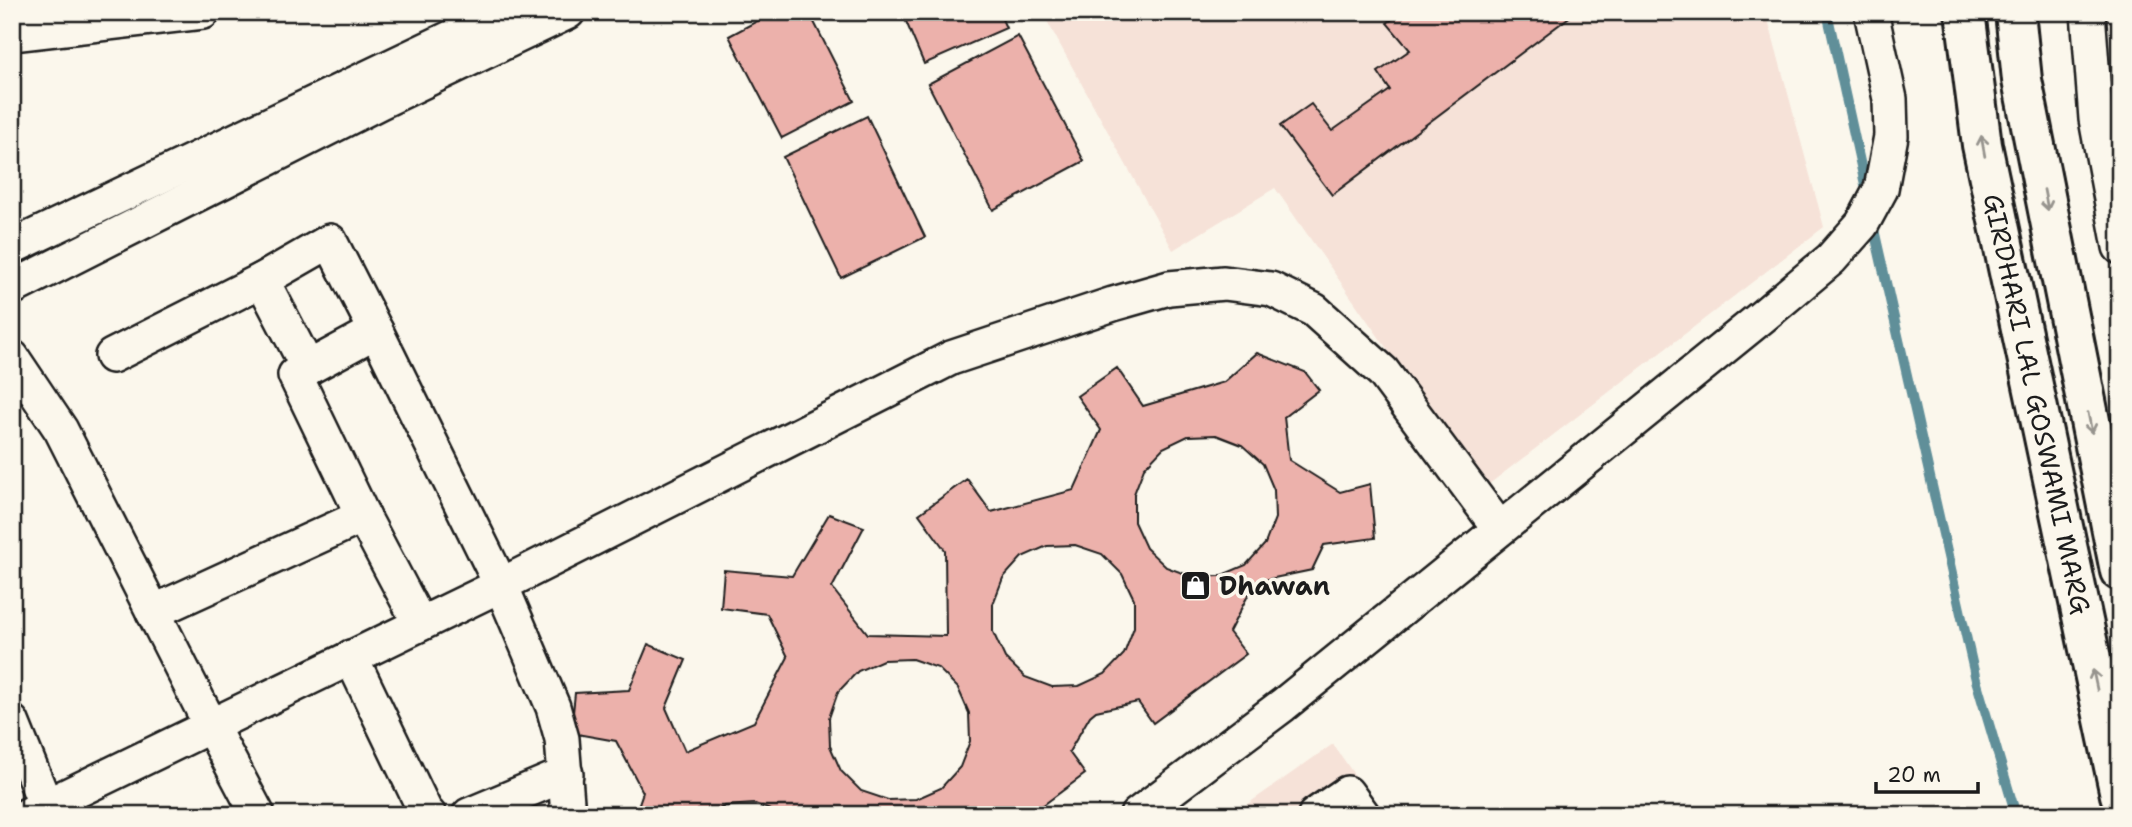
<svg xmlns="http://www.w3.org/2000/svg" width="2132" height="827" viewBox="0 0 2132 827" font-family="'Shantell Sans',sans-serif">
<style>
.built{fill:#f6e2d8}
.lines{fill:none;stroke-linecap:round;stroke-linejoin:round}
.stream{stroke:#608f99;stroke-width:10}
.building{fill:#ecb1ab;stroke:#1c1c1c;stroke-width:2;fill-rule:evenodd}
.minor-casing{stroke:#1c1c1c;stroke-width:38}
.major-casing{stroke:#1c1c1c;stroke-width:44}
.minor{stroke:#fbf7ec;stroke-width:33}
.major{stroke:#fbf7ec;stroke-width:38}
.oneway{stroke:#97948e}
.labels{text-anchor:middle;stroke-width:7;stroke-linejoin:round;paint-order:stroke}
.street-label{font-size:26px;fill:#1c1c1c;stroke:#fbf7ec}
.poi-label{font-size:26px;font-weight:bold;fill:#1c1c1c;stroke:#fbf7ec;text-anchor:start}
</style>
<rect width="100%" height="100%" fill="#fbf7ec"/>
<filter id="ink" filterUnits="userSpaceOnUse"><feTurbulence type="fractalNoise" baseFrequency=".0143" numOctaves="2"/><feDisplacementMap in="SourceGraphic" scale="14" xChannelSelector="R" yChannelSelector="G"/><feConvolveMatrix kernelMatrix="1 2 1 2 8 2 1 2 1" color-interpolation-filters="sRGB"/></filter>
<g filter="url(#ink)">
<g class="built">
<polygon points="1042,12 1766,12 1824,227 1484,488 1275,188 1173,250"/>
<polygon points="1333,744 1382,815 1232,815"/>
</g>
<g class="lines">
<g class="stream">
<polyline points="1827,12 1866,189"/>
<polyline points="1873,225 1976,680 2016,815"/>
</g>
</g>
<g class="building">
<polygon points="774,12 809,12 854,101 782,138 729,36"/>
<polygon points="902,12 999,12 1006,28 924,64"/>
<polygon points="1402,12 1576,12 1332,195 1280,126 1311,104 1332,131 1390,90 1378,72 1410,50 1387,23"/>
<polygon points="1018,36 1084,161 993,210 928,84"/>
<polygon points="867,116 925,237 841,278 783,157"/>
<path d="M1257 353 1305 372 1319 390 1284 417 1289 460 1340 492 1370 484 1375 538 1324 545 1312 570 1255 582 1229 632 1246 654 1153 723 1138 702 1096 711 1090 716 1069 752 1085 774 1030 815H991L983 805 947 813 945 815H783L755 804 725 806 707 815H635L643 792 616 741 571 733 575 693 629 690 648 644 686 660 666 708 685 751 754 722 788 657 767 614 721 608 724 570 792 576 829 514 864 527 832 588 868 634 946 636 945 550 919 514 967 479 991 512 1074 490 1101 430 1077 396 1117 368 1143 406 1224 382ZM1216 435 1242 445 1263 464 1274 490 1275 518 1265 544 1246 565 1220 576 1193 577 1166 567 1146 548 1134 522V494L1144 468 1163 448 1188 436ZM1075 545 1102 554 1122 574 1134 599V627L1124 654 1105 674 1079 686 1052 687 1025 677 1005 658 993 632V604L1003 578 1022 557 1047 546ZM912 659 938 668 958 688 969 713 970 741 960 767 941 788 916 799 888 800 861 791 841 771 830 746 829 718 838 692 858 671 883 660Z"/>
</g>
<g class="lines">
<defs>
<g id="minor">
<polyline points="2088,12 2096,119 2120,247"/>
<polyline points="12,34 203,12"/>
<polyline points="12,247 505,12"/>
<polyline points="262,280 308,368"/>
<polyline points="12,288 380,102 568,12"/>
<polyline points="112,356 262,280 330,241 376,331"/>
<polyline points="12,357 61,430 211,726 258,815"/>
<polyline points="153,612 363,516"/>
<polyline points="420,624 363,516 295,375 376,331 501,585 553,707 562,739 568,815"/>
<polyline points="351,657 425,811 429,815"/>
<polyline points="12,722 46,806"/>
<polyline points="27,815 501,585 951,358 1113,304 1169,288 1224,283 1271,289 1314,310 1383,372 1499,528"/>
<polyline points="469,815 566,774"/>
<polyline points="1137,815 1283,705 1763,316 1831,259 1862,224 1881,189 1891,136 1890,99 1871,12"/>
<polyline points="1315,815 1347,793 1363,815"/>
</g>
<g id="major">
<polyline points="1965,12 1982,145 2120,795"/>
<polyline points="2015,12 2022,80 2120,571"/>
</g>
</defs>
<use href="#minor" class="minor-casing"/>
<use href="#major" class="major-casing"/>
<use href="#minor" class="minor"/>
<use href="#major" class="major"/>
</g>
<defs><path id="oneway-shaft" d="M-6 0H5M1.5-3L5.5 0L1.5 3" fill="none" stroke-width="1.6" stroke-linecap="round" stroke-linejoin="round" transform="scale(1.75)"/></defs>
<g class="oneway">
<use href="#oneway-shaft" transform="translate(1983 146) rotate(-100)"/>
<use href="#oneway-shaft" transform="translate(2046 200) rotate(79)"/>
<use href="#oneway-shaft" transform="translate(2090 423) rotate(79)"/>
<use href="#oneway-shaft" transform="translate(2095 680) rotate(-102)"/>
</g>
</g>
<defs>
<symbol id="shop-square" viewBox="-11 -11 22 22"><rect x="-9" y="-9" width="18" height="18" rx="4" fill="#1c1c1c" stroke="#fbf7ec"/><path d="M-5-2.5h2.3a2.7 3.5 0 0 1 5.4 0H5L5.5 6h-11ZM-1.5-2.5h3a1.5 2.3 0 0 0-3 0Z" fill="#fff"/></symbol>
</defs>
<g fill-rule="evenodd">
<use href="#shop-square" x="1178" y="568" width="35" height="35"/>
</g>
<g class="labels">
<g class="street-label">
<text transform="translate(2037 404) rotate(78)" y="9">GIRDHARI LAL GOSWAMI MARG</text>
</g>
<g class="poi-label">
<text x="1219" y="595">Dhawan</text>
</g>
</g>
<rect width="2132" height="827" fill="none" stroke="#fbf7ec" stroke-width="42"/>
<rect x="21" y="21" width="2090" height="785" fill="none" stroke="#1c1c1c" stroke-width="2.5" filter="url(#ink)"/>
<path d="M1876 782v10h102v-10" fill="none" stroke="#1c1c1c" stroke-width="3.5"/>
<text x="1887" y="782" font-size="21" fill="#1c1c1c" stroke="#fbf7ec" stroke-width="5" paint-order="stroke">20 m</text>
</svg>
